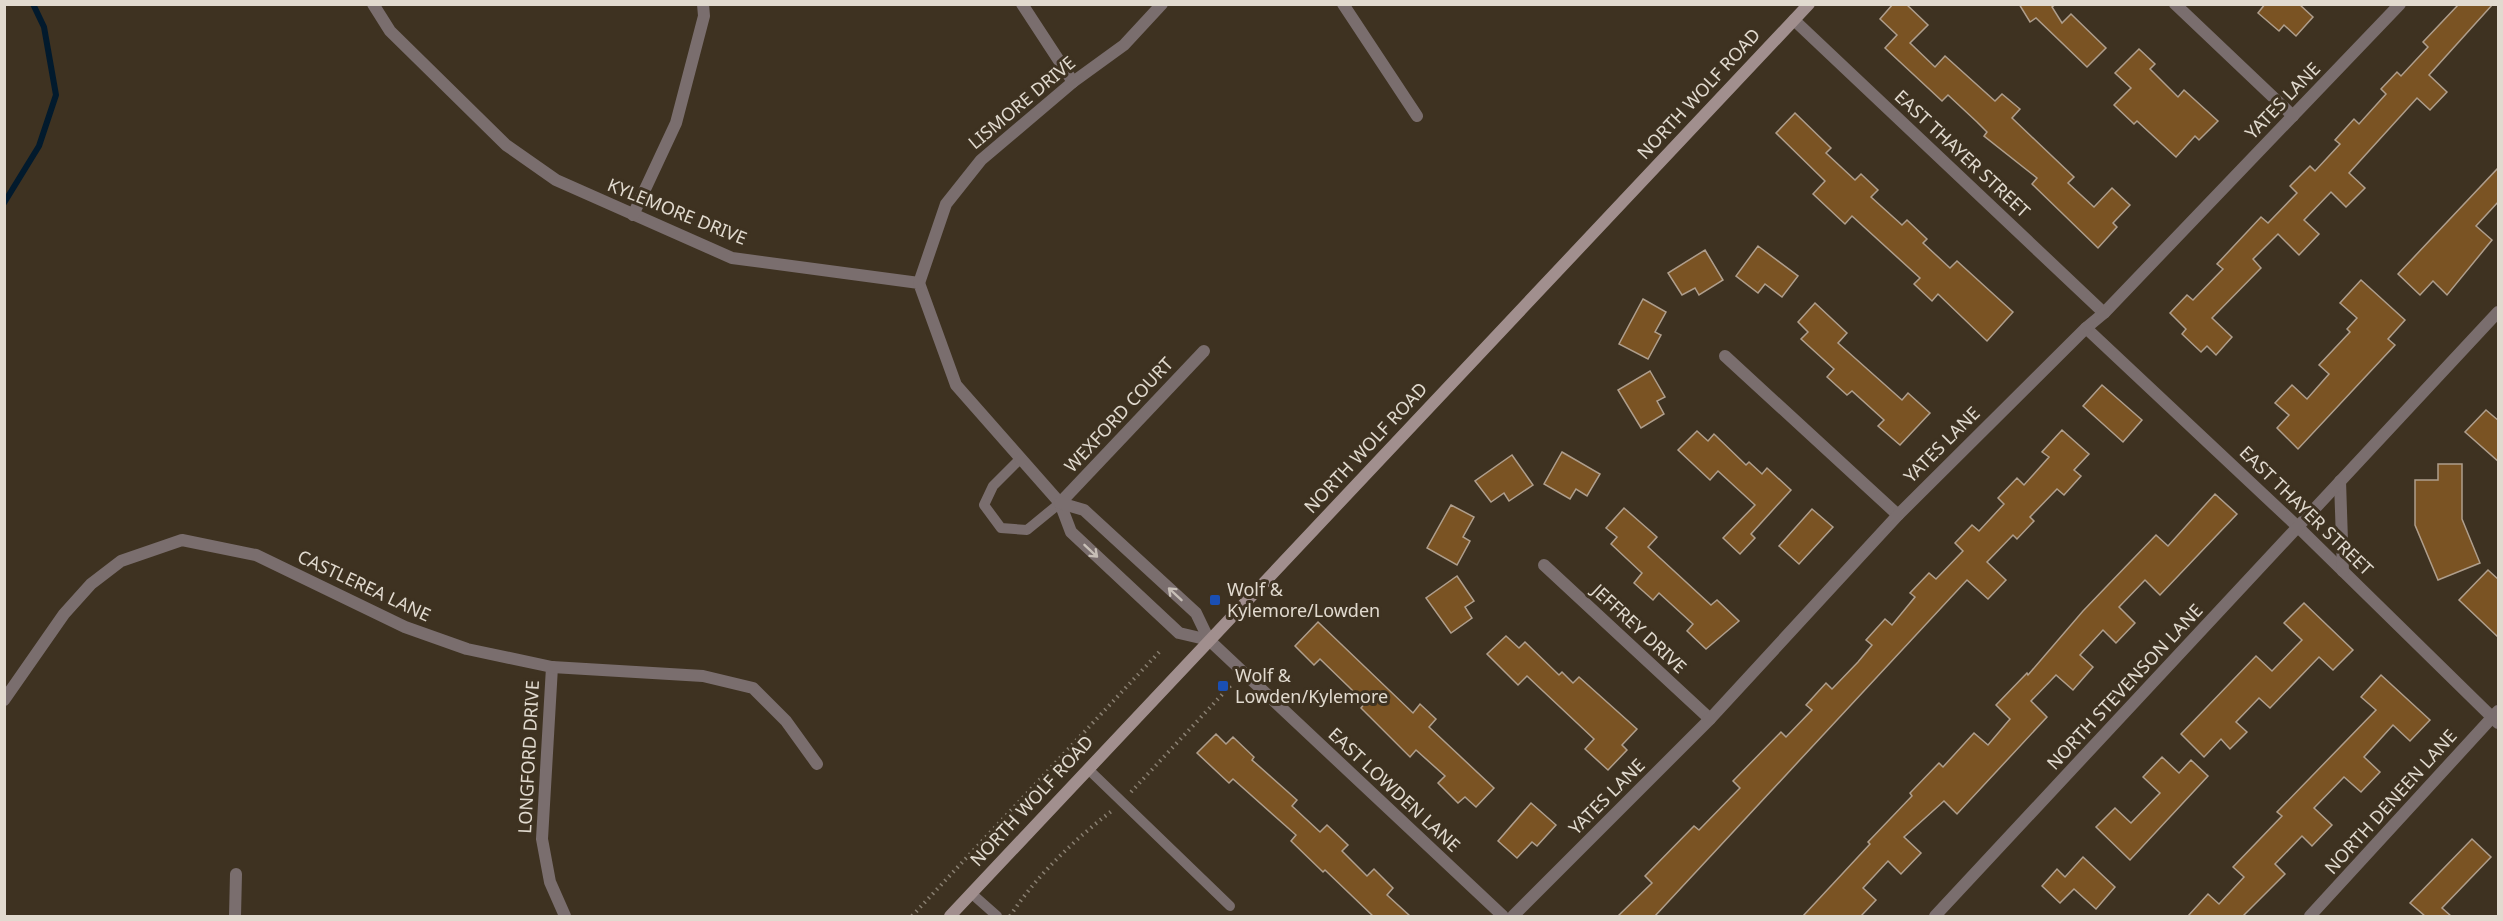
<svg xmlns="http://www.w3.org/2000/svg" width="2503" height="921" viewBox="0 0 2503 921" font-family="'Noto Sans',sans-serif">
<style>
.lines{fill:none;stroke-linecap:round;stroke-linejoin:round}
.stream{stroke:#021a2d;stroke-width:6}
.building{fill:#7a5323;stroke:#af9e8c;stroke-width:1.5}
.path{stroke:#8a8072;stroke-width:4;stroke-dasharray:1.5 4.5;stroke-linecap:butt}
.lane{stroke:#7a6e6e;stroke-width:10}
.street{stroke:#7a6e6e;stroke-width:12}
.secondary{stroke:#a18f8e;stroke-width:12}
.oneway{stroke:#c7bfb7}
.transit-dot{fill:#1a4fb4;stroke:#3e3221;stroke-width:2}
.labels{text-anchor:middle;stroke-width:6;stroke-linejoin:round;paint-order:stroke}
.street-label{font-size:18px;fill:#e1dacf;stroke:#3e3221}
.poi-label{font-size:18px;fill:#e1dacf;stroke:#3e3221;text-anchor:start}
</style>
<rect width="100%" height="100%" fill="#3e3221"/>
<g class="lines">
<polyline class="stream" points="4,203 39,146 56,95 44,27 33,4"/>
</g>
<g class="building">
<polygon points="1893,4 1906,4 1928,25 1910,43 1935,67 1945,56 1995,101 2002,94 2020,109 2012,118 2074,177 2068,183 2094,207 2112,188 2130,205 2113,223 2117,227 2098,248 2032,184 2037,178 1984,136 1987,132 1977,122 1948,95 1942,101 1885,48 1897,35 1880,19"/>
<polygon points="2019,4 2056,4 2052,7 2062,23 2071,14 2106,48 2087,67 2036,18 2030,22"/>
<polygon points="2265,4 2299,4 2313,17 2296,36 2284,25 2279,31 2258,13"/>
<polygon points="2459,4 2493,4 2429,75 2447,92 2430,110 2417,98 2349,173 2365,188 2346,207 2331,192 2304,220 2319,234 2299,255 2278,234 2253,259 2261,268 2212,318 2232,337 2216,355 2207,346 2201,352 2182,334 2186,329 2170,313 2187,295 2193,300 2223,269 2217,264 2261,217 2268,223 2297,193 2290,186 2310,166 2315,171 2340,144 2335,140 2354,119 2359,124 2386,94 2381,89 2397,72 2401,76 2428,47 2423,42"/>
<polygon points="2139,49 2155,64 2150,69 2178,97 2184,90 2218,121 2199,140 2195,136 2176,157 2137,121 2134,124 2114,105 2131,88 2115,73"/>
<polygon points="1795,113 1831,148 1826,153 1855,180 1861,174 1878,190 1871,197 1902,225 1907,220 1927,239 1923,243 1950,268 1957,261 2013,312 1987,341 1938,294 1932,301 1914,284 1920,278 1852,216 1845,224 1813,194 1825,181 1776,133"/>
<polygon points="2499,167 2499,201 2476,226 2492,240 2447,295 2433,281 2420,295 2398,274"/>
<polygon points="1758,246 1798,276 1782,297 1765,284 1758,293 1736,276"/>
<polygon points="1705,250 1723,280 1699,295 1695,288 1682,295 1668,273"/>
<polygon points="2361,280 2405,320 2388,339 2395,345 2298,449 2277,428 2289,415 2275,403 2292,385 2307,399 2329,374 2319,365 2350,332 2347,329 2357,318 2340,303"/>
<polygon points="1643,299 1666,312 1655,332 1661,335 1648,359 1619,344"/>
<polygon points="1815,303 1847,333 1838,343 1902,400 1908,393 1930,413 1900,445 1878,426 1884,420 1852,391 1847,395 1827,377 1834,369 1801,339 1808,332 1798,322"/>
<polygon points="1650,371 1665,397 1657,401 1664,414 1641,428 1618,390"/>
<polygon points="2102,385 2142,420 2123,442 2083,406"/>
<polygon points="2486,410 2499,421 2499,462 2465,432"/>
<polygon points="2062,430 2089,454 2074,470 2081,476 2064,495 2057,489 2030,517 2034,521 2017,539 2013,535 1987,562 2006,580 1988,599 1967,580 1655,916 1618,916 1652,883 1645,876 1694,826 1699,830 1740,788 1733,781 1781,732 1786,737 1812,710 1806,705 1826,683 1832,689 1858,662 1872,645 1866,640 1885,619 1892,625 1915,597 1910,593 1929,573 1936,579 1963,551 1955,543 1972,525 1979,531 2004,504 1998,498 2017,478 2024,485 2049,457 2042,452"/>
<polygon points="1697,431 1708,441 1714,434 1746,465 1749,462 1762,474 1767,468 1791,490 1751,534 1755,538 1740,554 1723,538 1755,505 1718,471 1710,480 1678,450"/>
<polygon points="1562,452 1600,474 1587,496 1576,489 1570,499 1544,484"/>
<polygon points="1512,455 1533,485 1509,501 1504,493 1491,502 1475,481"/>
<polygon points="2438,464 2462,464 2462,519 2480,563 2438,580 2415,525 2415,480 2438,480"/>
<polygon points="2215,494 2237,514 2160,595 2145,580 2119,607 2135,623 2116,643 2103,630 2080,655 2093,667 2073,690 2056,675 2031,701 2047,717 1957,814 1944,801 1904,837 1921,853 1901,874 1888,861 1863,888 1876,900 1861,916 1803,916 1870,844 1868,842 1912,796 1910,793 1939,763 1943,767 1974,733 1988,745 2010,719 1996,705 2027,673 2028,675 2083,611 2156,535 2168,546"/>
<polygon points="1451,505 1474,517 1463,537 1470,541 1457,565 1427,548"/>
<polygon points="1624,508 1657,537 1648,547 1711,605 1717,600 1739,621 1706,649 1687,631 1693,624 1659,593 1653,600 1634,583 1642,573 1611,544 1617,537 1606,528"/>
<polygon points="1812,509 1833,527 1799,564 1779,546"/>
<polygon points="2488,570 2499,580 2499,638 2459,600"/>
<polygon points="1457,576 1474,601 1465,607 1472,618 1451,633 1426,598"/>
<polygon points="2304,603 2353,650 2333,670 2319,657 2270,708 2259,698 2236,722 2247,732 2230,749 2221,739 2204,757 2181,734 2256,656 2272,671 2302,640 2284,623"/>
<polygon points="1318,622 1413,713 1420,704 1436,719 1429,727 1494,788 1476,807 1465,797 1458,803 1438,783 1445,776 1416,750 1410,757 1361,708 1365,703 1349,687 1320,659 1314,665 1295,646"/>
<polygon points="1506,636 1519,648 1525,642 1559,675 1562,672 1573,683 1579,677 1637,729 1622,745 1627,750 1608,770 1585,749 1594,739 1527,676 1518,685 1487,654"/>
<polygon points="2381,675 2430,720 2410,741 2393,725 2364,757 2380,772 2361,792 2344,777 2314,808 2332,825 2312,846 2302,836 2275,864 2285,874 2243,916 2188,916 2208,894 2219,904 2244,877 2233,867 2282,816 2277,812 2376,710 2361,697"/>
<polygon points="1216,734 1226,744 1233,737 1254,757 1252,760 1297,800 1292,806 1320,832 1327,825 1348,845 1342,851 1367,876 1374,869 1393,888 1387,895 1410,916 1373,916 1325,870 1323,872 1291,841 1296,835 1233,779 1229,783 1197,753"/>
<polygon points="2162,757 2179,773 2191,760 2208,776 2130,860 2096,827 2115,808 2131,823 2160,793 2143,777"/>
<polygon points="1531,803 1556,825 1537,846 1532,842 1517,858 1498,841"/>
<polygon points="2472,839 2491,857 2442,908 2451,916 2425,916 2410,903"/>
<polygon points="2083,857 2115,887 2096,909 2074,889 2060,903 2042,886 2057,869 2065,877"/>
</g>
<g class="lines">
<g class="path">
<polyline points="1131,792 1232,684"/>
<polyline points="912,916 1162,649"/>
<path d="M1010 916C1037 875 1075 839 1113 810"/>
</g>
<g class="lane">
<polyline points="1021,458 993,486 984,505 1001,528 1027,530 1060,503"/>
<polyline points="1088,769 1230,906"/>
<polyline points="971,893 997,916"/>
</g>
<g class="street">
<polyline points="373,4 390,31 506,145 556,180 732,258 919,283 956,385 1060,503 1071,532 1179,633 1209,640"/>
<polyline points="1022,4 1073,82"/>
<polyline points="1343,4 1417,116"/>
<polyline points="2175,4 2293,116"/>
<polyline points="1794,20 2104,313"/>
<polyline points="633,215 676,123 704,16 703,4"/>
<polyline points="919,283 946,204 981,160 1073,82 1124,45 1162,4"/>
<polyline points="2086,328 2298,527 2498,723"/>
<polyline points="1725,356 1898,515"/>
<polyline points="2340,481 2343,571"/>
<polyline points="1060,503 1084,510 1196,613 1209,640 1503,916"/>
<polyline points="1060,503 1204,351"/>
<polyline points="1544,565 1710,719"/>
<polyline points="552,667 542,839 550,882 565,916"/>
<polyline points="4,700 64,614 91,584 121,561 182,540 256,555 405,627 467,649 552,667 703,676 753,688 786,721 817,764"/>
<polyline points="235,916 236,874"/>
<polyline points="1513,916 1710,719 1898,515 2086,328 2104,313 2400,4"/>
<polyline points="1935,916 2498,312"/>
<polyline points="2310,916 2498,711"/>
</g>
<polyline class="secondary" points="950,916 1809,4"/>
</g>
<defs><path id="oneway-shaft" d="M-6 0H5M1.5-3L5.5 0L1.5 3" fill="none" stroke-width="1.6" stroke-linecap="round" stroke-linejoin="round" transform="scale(1.5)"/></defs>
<g class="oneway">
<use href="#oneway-shaft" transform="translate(1091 551) rotate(43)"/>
<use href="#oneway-shaft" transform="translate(1175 594) rotate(-137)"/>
</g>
<g class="transit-dot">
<rect x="1209" y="594" width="12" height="12" rx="3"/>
<rect x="1217" y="680" width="12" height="12" rx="3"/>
</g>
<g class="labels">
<g class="street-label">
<text transform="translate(1699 94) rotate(-47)" y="6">NORTH WOLF ROAD</text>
<text transform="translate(2283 101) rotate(-46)" y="6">YATES LANE</text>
<text transform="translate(1022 103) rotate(-40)" y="6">LISMORE DRIVE</text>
<text transform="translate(1962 154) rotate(43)" y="6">EAST THAYER STREET</text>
<text transform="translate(677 212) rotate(22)" y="6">KYLEMORE DRIVE</text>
<text transform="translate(1119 415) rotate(-47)" y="6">WEXFORD COURT</text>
<text transform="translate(1942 445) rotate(-45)" y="6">YATES LANE</text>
<text transform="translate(1366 448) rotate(-47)" y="6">NORTH WOLF ROAD</text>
<text transform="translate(2306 511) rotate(44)" y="6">EAST THAYER STREET</text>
<text transform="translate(364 586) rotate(25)" y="6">CASTLEREA LANE</text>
<text transform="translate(1639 629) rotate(43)" y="6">JEFFREY DRIVE</text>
<text transform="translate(2125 687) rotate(-47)" y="6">NORTH STEVENSON LANE</text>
<text transform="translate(529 757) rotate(-87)" y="6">LONGFORD DRIVE</text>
<text transform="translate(1394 790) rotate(43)" y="6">EAST LOWDEN LANE</text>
<text transform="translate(1607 797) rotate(-45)" y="6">YATES LANE</text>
<text transform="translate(1032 801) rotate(-47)" y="6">NORTH WOLF ROAD</text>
<text transform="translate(2391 802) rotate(-48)" y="6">NORTH DENEEN LANE</text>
</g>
<g class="poi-label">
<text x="1227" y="596">Wolf &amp;<tspan x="1227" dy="21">Kylemore/Lowden</tspan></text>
<text x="1235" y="682">Wolf &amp;<tspan x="1235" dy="21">Lowden/Kylemore</tspan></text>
</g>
</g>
<rect width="2503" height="921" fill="none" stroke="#e1dacf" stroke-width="12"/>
</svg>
